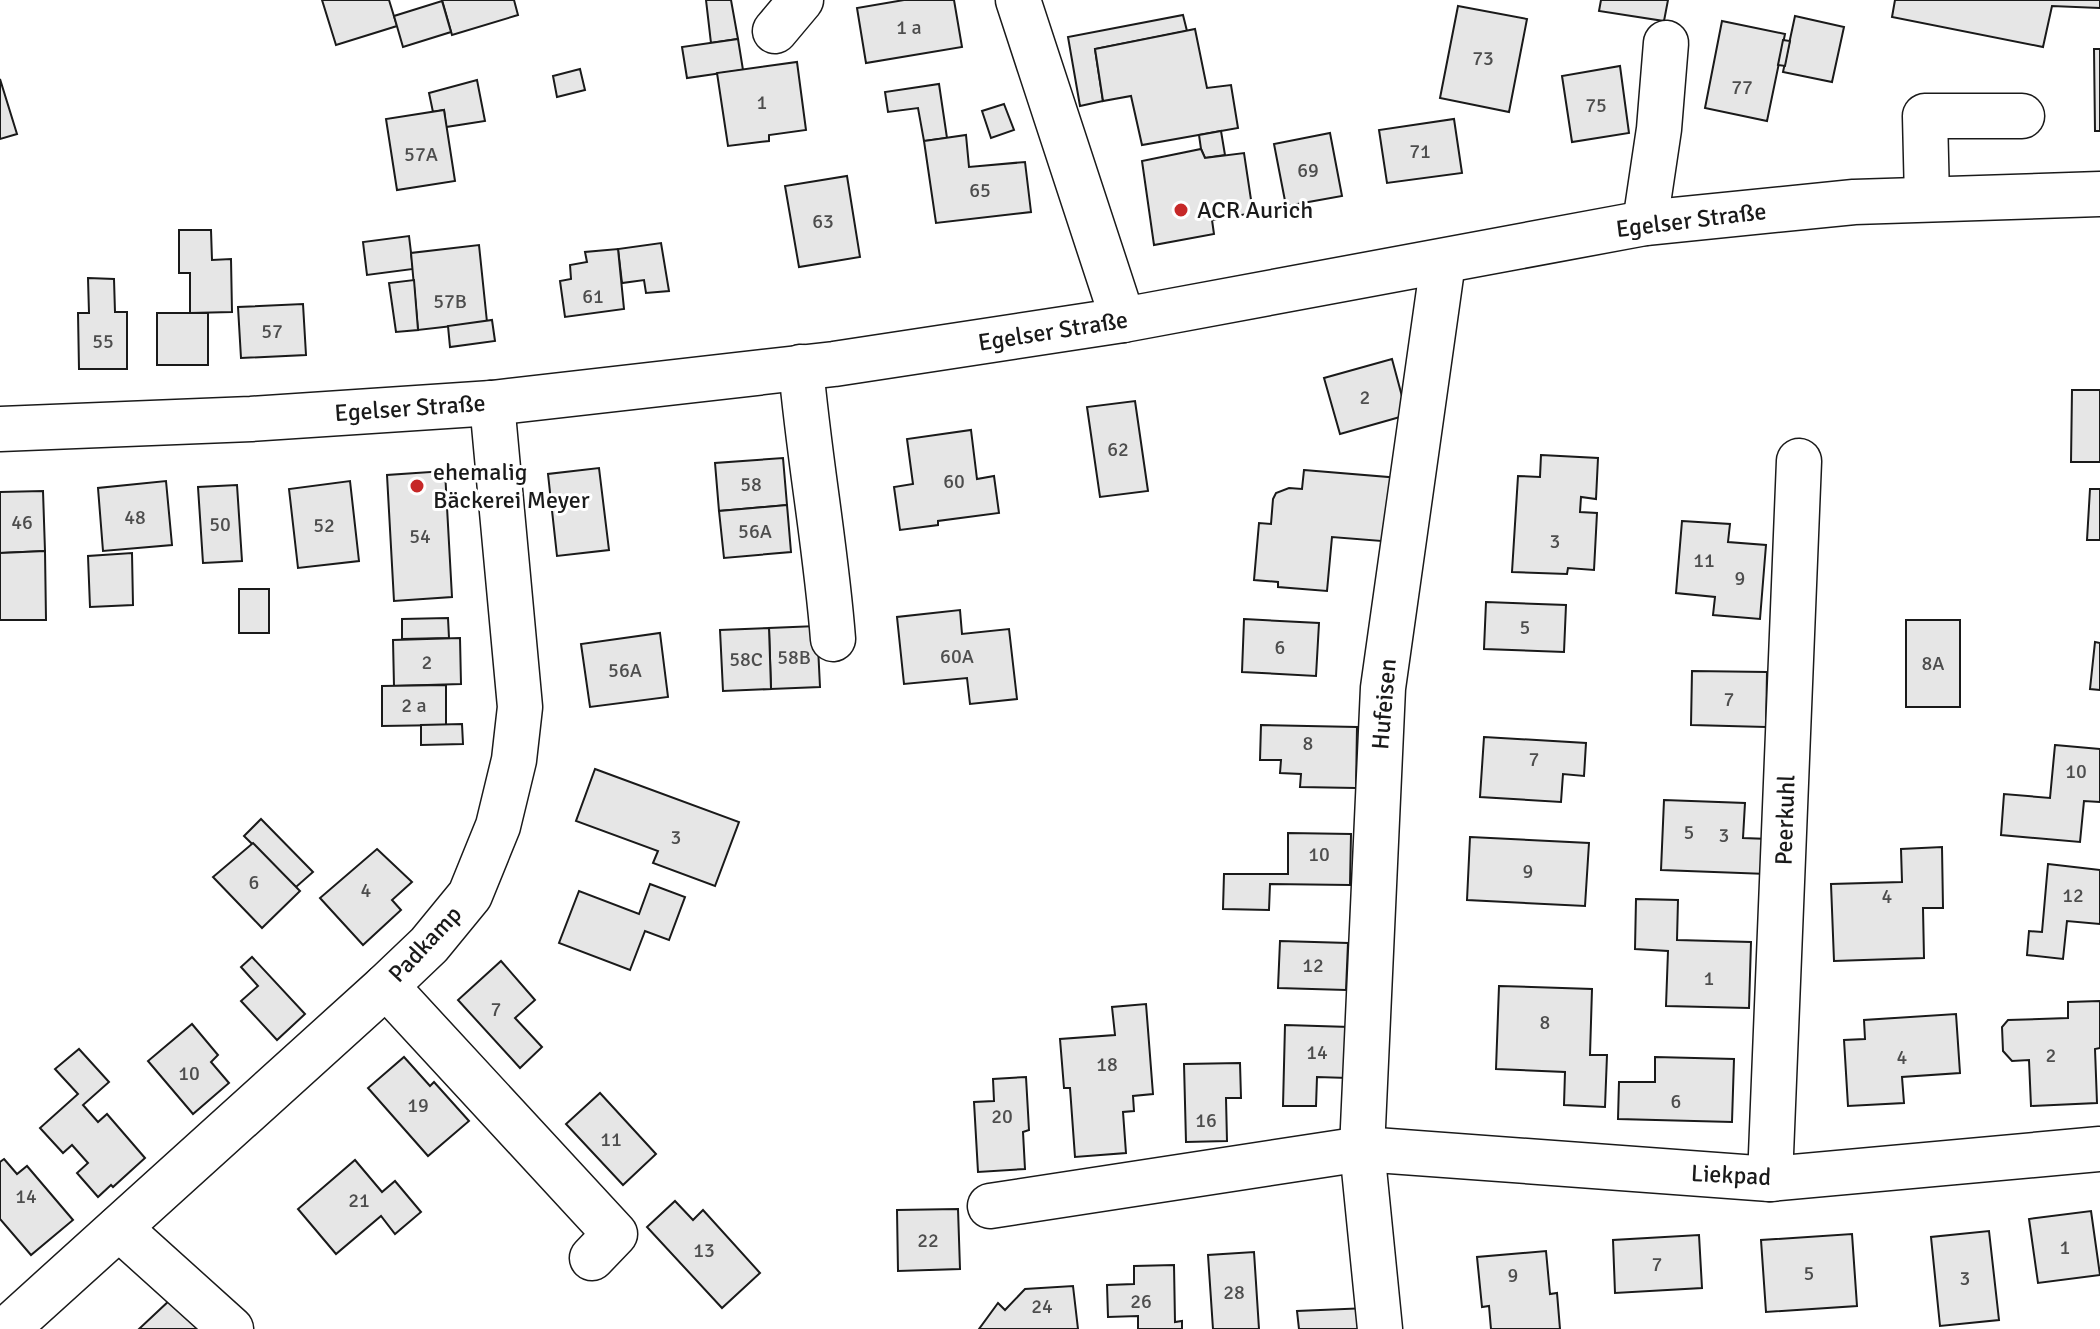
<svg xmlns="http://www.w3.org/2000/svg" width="2100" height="1329" viewBox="0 0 2100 1329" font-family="Signika,sans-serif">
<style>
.building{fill:#e6e6e6;stroke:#1a1a1a;stroke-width:2}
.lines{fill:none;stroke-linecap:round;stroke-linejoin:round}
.minor-casing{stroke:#1a1a1a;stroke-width:47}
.major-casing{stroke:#1a1a1a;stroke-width:47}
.minor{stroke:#fff;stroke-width:44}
.major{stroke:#fff;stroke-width:44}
.poi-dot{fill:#c62828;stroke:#fff;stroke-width:3}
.labels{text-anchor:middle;stroke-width:6;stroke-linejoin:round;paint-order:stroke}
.number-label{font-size:20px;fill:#4d4d4d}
.poi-label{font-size:24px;fill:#1a1a1a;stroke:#fff;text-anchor:start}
.street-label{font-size:24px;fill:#1a1a1a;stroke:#fff}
</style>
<rect width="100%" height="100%" fill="#fff"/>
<g class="building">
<polygon points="322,0 389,0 397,26 336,45"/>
<polygon points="442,0 514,0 518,15 452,35"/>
<polygon points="706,0 731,0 738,39 711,43"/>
<polygon points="904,0 954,0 962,47 866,63 857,8"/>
<polygon points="1601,0 1668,0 1664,21 1599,11"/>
<polygon points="1895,0 2100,0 2100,8 2052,6 2043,47 1892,17"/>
<polygon points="442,1 451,32 403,47 394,16"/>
<polygon points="1458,6 1527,19 1509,112 1440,98"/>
<polygon points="1183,15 1187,31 1095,49 1103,101 1080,106 1068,37"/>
<polygon points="1795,16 1844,27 1832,82 1783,72"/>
<polygon points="1722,21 1785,34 1767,121 1705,108"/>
<polygon points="1195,29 1207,88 1231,85 1238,128 1142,145 1131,96 1103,101 1095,49"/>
<polygon points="738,39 743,70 687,78 682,47"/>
<polygon points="1783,40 1790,41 1785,66 1778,65"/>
<polygon points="2094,49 2100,49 2100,131 2095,131"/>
<polygon points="797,62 806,130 769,135 769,141 728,146 717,73"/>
<polygon points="1620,66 1629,133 1572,142 1562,76"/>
<polygon points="580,69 585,90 557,97 553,76"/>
<polygon points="0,79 17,134 0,139"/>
<polygon points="477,80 485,121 446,127 444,110 433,112 429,93"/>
<polygon points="939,84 947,138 924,141 918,108 888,112 885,92"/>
<polygon points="1004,104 1014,130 991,138 982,111"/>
<polygon points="444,110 455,181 397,190 386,119"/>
<polygon points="1454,119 1462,173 1387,183 1379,130"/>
<polygon points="1221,131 1225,155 1205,158 1201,149 1199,135"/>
<polygon points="1330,133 1342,196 1286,206 1274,144"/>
<polygon points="966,135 969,167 1025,162 1031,212 936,223 924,141"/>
<polygon points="1201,149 1205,158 1244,153 1253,213 1212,220 1214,234 1154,245 1142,161"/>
<polygon points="847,176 860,257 799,267 785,186"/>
<polygon points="179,230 211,230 212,260 231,259 232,312 190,313 190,273 179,273"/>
<polygon points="409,236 413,269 367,275 363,242"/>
<polygon points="661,243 669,291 646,293 644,280 622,283 618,249"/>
<polygon points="479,245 487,322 418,330 411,253"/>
<polygon points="618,249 624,309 565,317 560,281 571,279 570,265 587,262 585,252"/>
<polygon points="88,278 114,279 115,312 127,312 127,369 79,369 78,313 89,313"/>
<polygon points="414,280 418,330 396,332 389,283"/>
<polygon points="303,304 306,355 241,358 238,307"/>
<rect x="157" y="313" width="51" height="52"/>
<polygon points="492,320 495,341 450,347 448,326"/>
<polygon points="1392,359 1407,415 1340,434 1324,378"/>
<polygon points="2072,390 2100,390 2100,462 2071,462"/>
<polygon points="1135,401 1148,491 1100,497 1087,407"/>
<polygon points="971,430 977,479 994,476 999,513 938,521 938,525 900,530 894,487 913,484 907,439"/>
<polygon points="1541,455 1598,458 1596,499 1581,497 1580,512 1597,513 1594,570 1568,568 1567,574 1512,572 1518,476 1540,477"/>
<polygon points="783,458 787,505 719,511 715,463"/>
<polygon points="599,468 609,550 557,556 548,474"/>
<polygon points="1304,470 1400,478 1394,542 1332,537 1327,591 1278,587 1278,582 1254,580 1259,523 1271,524 1273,499 1276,493 1289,488 1302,489"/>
<polygon points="445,471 452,597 394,601 387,475"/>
<polygon points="166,481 172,545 103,551 98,488"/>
<polygon points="350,481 359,561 298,568 289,489"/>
<polygon points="237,485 242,561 203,563 198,487"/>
<polygon points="2090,489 2100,489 2100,540 2087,540"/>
<polygon points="43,491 45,551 0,553 0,492"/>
<polygon points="787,505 791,552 724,558 719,511"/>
<polygon points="1682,521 1730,524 1728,542 1766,545 1760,619 1713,615 1715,597 1676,593"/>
<polygon points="45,551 46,620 0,620 0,553"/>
<polygon points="132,553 133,605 90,607 88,556"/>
<rect x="239" y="589" width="30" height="44"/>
<polygon points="1486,602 1566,605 1564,652 1484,649"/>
<polygon points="960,610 962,634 1009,629 1017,699 970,704 967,678 904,684 897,617"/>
<polygon points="448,618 449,638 402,639 402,619"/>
<polygon points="1244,619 1319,623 1316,676 1242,672"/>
<rect x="1906" y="620" width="54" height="87"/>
<polygon points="817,626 820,687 771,689 769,628"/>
<polygon points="769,628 771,689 723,691 720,630"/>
<polygon points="660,633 668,697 590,707 581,644"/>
<polygon points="460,638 461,684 394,686 393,640"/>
<polygon points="2095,642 2100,643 2100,690 2090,689"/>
<polygon points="1692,671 1767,672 1766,727 1691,725"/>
<polygon points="446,685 446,725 382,726 382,686"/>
<polygon points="462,724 463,744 421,745 421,725"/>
<polygon points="1261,725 1357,727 1356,788 1300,787 1301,774 1280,773 1281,760 1260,760"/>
<polygon points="1484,737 1586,743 1584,776 1563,774 1561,802 1480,797"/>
<polygon points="2055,745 2100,749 2100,802 2084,801 2080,842 2001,835 2004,794 2050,798"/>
<polygon points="595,769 739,822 715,886 653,863 658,851 576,821"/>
<polygon points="1664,800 1745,803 1743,838 1769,839 1767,874 1661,870"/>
<polygon points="261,819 313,872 296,887 244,836"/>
<polygon points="1288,833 1351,834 1350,885 1270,884 1269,910 1223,909 1224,874 1288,874"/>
<polygon points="1470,837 1589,843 1585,906 1467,900"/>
<polygon points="253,843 300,891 262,928 213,877"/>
<polygon points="1942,847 1943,908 1923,908 1924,958 1834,961 1831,884 1902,882 1901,849"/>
<polygon points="377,849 412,882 392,900 401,910 363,945 320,898"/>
<polygon points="2048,864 2100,870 2100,924 2067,921 2063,959 2027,955 2029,931 2042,932"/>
<polygon points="650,884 685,897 669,940 645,931 630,970 559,943 579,891 639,914"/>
<polygon points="1636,899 1678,900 1677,940 1751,942 1749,1008 1666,1006 1668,951 1635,949"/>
<polygon points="1280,941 1348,943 1346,990 1278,988"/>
<polygon points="252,957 305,1014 277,1040 241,1001 258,986 241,967"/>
<polygon points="501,961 535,1000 515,1018 542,1047 520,1068 458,1000"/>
<polygon points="1499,986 1592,989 1590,1055 1607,1055 1605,1107 1564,1105 1565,1072 1496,1069"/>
<polygon points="2100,1001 2100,1048 2095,1049 2097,1103 2031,1106 2029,1060 2012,1061 2003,1051 2002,1027 2008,1020 2068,1018 2068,1002"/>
<polygon points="1146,1004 1153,1094 1133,1096 1134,1111 1123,1112 1126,1153 1075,1157 1070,1088 1064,1088 1060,1039 1115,1035 1112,1007"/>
<polygon points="1956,1014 1960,1073 1902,1077 1904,1103 1848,1106 1844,1040 1865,1039 1864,1020"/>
<polygon points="192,1024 218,1055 211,1062 229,1083 193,1114 148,1061"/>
<polygon points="1285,1025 1350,1027 1348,1078 1317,1077 1316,1106 1283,1106"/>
<polygon points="79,1049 109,1082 83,1105 98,1122 107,1114 145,1158 113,1187 111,1185 98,1197 77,1173 88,1163 72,1145 63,1153 40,1128 78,1094 55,1069"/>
<polygon points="404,1057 430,1086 434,1082 469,1121 428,1156 368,1088"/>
<polygon points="1655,1057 1734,1059 1732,1122 1618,1119 1619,1082 1655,1082"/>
<polygon points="1240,1063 1241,1098 1226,1098 1227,1141 1186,1142 1184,1064"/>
<polygon points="1026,1077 1029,1130 1023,1132 1025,1169 978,1172 974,1102 994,1101 993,1079"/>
<polygon points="600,1093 656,1154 623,1185 566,1124"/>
<polygon points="4,1159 17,1174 27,1166 73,1220 31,1255 0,1219 0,1162"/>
<polygon points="355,1160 382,1192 395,1181 421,1212 395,1234 381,1216 336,1254 298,1209"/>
<polygon points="675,1201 693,1220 703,1210 760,1273 722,1308 647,1227"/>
<polygon points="958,1209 960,1269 898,1271 897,1210"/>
<polygon points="2091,1211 2100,1275 2038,1283 2029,1219"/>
<polygon points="1989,1231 1999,1320 1940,1326 1931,1237"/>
<polygon points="1852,1234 1857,1306 1766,1312 1761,1240"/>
<polygon points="1699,1235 1702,1288 1615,1293 1613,1240"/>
<polygon points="1546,1251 1550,1294 1557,1293 1560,1329 1491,1329 1489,1306 1482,1307 1477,1257"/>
<polygon points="1254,1252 1259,1329 1213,1329 1208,1255"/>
<polygon points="1174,1265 1175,1322 1182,1321 1182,1329 1138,1329 1138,1316 1108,1317 1107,1285 1134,1284 1134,1266"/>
<polygon points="1073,1286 1078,1329 979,1329 998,1303 1005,1310 1025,1289"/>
<polygon points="171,1299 200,1329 139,1329"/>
<polygon points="1368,1308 1369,1329 1299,1329 1297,1311"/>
</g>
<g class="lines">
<defs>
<g id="minor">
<polyline points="1018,0 1123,320"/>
<polyline points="775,31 801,0"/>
<polyline points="1927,199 1925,116 2022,116"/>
<polyline points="1645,223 1659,129 1666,43"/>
<path d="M801 367C809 458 826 548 833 639"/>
<polyline points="386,986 615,1234 592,1258"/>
<polyline points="1770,1179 1799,461"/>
<polyline points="990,1206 1362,1149 1770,1179 2100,1149"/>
<polyline points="119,1228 231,1329"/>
<polyline points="7,1329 386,986 429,945 470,895 498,826 514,760 520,707 492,403"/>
<polyline points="1380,1329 1362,1149 1383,688 1443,262"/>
</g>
<polyline id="major" points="0,429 251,419 492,403 834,364 1123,320 1645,223 1854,202 2100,194"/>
</defs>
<use href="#minor" class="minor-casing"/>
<use href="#major" class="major-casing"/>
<use href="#minor" class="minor"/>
<use href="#major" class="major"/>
</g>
<g class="poi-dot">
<circle cx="1181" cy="210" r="8"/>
<circle cx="417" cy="486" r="8"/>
</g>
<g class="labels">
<g class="number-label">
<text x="909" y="34">1 a</text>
<text x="1483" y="65">73</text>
<text x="1742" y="94">77</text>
<text x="762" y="109">1</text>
<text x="1596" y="112">75</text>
<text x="1420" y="158">71</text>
<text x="421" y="161">57A</text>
<text x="1308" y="177">69</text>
<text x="980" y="197">65</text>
<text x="823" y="228">63</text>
<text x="593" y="303">61</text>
<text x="450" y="308">57B</text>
<text x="272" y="338">57</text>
<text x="103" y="348">55</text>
<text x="1365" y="404">2</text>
<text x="1118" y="456">62</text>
<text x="954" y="488">60</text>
<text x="751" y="491">58</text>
<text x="135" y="524">48</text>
<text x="22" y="529">46</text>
<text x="220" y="531">50</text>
<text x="324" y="532">52</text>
<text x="755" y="538">56A</text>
<text x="420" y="543">54</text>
<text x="1555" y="548">3</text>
<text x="1704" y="567">11</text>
<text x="1740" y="585">9</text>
<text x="1525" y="634">5</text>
<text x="1280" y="654">6</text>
<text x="957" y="663">60A</text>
<text x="794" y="664">58B</text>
<text x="746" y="666">58C</text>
<text x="427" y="669">2</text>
<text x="1933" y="670">8A</text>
<text x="625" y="677">56A</text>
<text x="1729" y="706">7</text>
<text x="414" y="712">2 a</text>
<text x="1308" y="750">8</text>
<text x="1534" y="766">7</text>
<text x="2076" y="778">10</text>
<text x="1689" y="839">5</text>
<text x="1724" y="842">3</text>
<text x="676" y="844">3</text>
<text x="1319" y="861">10</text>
<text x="1528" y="878">9</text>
<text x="254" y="889">6</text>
<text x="366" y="897">4</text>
<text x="2073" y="902">12</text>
<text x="1887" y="903">4</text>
<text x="1313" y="972">12</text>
<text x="1709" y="985">1</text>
<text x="496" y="1016">7</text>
<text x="1545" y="1029">8</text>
<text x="1317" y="1059">14</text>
<text x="2051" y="1062">2</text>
<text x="1902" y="1064">4</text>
<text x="1107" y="1071">18</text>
<text x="189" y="1080">10</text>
<text x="1676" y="1108">6</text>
<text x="418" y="1112">19</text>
<text x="1002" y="1123">20</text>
<text x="1206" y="1127">16</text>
<text x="611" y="1146">11</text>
<text x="26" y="1203">14</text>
<text x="359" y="1207">21</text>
<text x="928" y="1247">22</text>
<text x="2065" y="1254">1</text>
<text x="704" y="1257">13</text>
<text x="1657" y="1271">7</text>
<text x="1809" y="1280">5</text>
<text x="1513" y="1282">9</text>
<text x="1965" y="1285">3</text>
<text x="1234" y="1299">28</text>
<text x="1141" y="1308">26</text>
<text x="1042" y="1313">24</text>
</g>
<g class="poi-label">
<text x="1197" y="218">ACR Aurich</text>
<text x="433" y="480">ehemalig<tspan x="433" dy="28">Bäckerei Meyer</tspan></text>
</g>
<g class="street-label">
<text transform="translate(1691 220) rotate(-7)" y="8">Egelser Straße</text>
<text transform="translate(1053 331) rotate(-9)" y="8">Egelser Straße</text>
<text transform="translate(410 408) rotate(-4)" y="8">Egelser Straße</text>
<text transform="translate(1384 704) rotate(-85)" y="8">Hufeisen</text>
<text transform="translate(1785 820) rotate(-88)" y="8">Peerkuhl</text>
<text transform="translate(425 944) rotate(-47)" y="8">Padkamp</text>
<text transform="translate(1731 1175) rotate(3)" y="8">Liekpad</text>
</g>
</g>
</svg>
